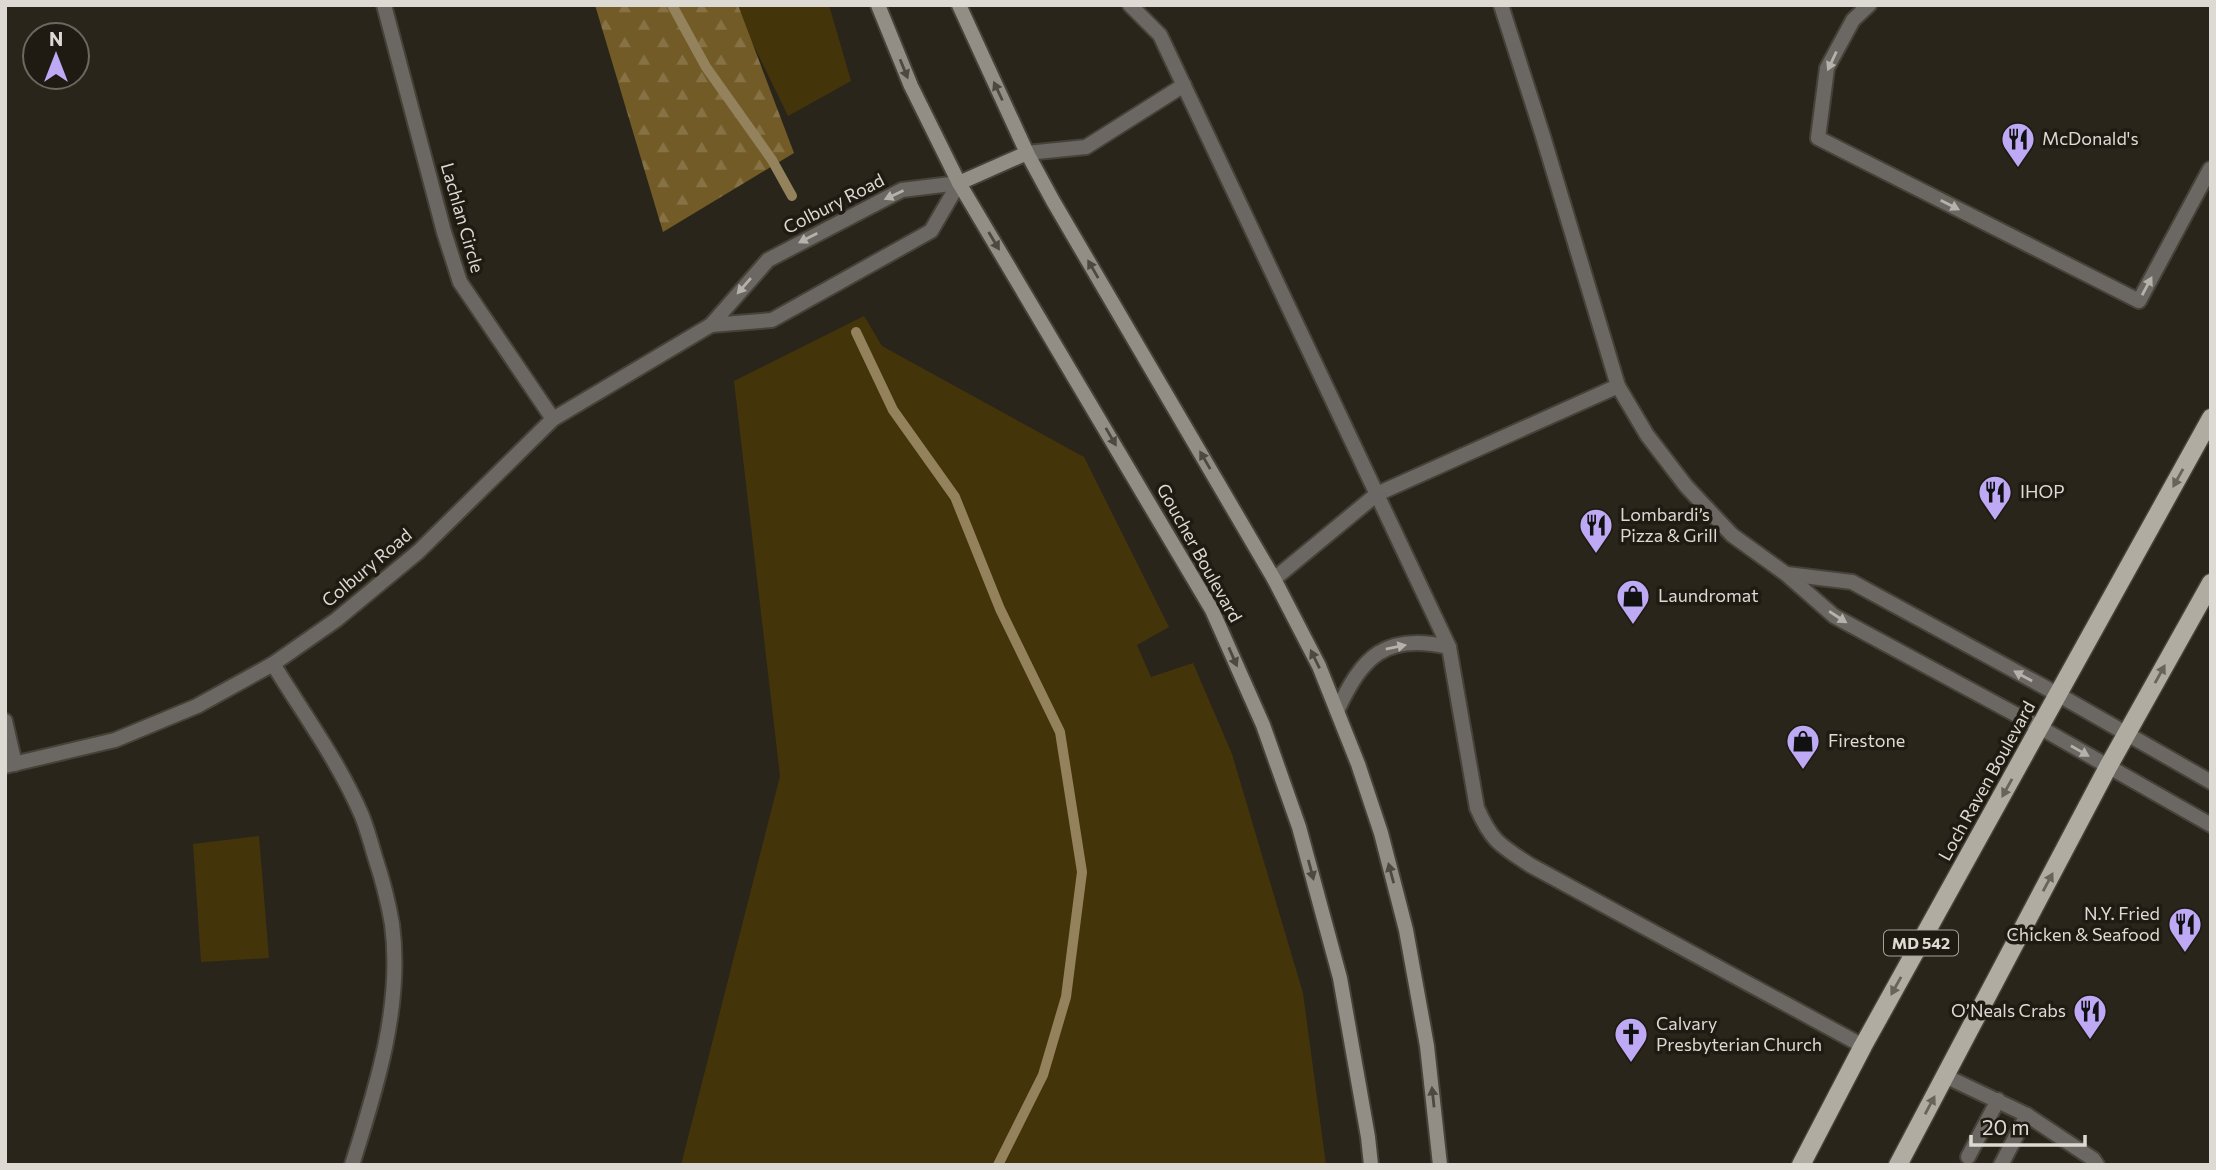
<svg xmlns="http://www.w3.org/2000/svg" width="2216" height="1170" viewBox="0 0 2216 1170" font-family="Commissioner,sans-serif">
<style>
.green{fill:#44340a}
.forest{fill:url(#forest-firs)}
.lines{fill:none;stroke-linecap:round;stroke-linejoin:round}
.stream{stroke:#93825c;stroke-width:10}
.lane-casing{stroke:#464239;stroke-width:18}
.street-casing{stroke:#464239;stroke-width:18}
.secondary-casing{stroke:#464239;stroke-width:18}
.primary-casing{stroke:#464239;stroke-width:21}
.lane{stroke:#6b6863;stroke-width:14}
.street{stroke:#6b6863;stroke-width:14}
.secondary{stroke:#928e86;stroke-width:14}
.primary{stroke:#b0aca1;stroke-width:18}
.oneway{fill:#b5b2ac}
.oneway2{fill:#4e4940}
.oneway3{fill:#68645a}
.labels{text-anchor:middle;stroke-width:7;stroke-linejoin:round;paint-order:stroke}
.shield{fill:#201b12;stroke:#a4a19a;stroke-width:2}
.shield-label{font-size:16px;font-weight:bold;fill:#dddad4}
.poi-label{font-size:18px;fill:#dddad4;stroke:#201b12;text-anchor:start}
.street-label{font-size:18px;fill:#dddad4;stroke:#201b12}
</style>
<defs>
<pattern id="forest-firs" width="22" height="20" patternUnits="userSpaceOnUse" patternTransform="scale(1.75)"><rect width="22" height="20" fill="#725b26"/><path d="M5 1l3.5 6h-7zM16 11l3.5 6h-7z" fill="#867245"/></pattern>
</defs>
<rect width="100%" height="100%" fill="#29251b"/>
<g class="green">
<polygon points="734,5 829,5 851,81 788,116"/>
<polygon points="864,316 882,346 1084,457 1169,627 1137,645 1151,677 1193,663 1232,754 1303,993 1326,1165 681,1165 780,776 734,381"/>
<polygon points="259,836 269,958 201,962 193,844"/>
</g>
<polygon class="forest" points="595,5 738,5 794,153 663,232"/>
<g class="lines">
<g class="stream">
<polyline points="672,5 706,67 772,160 792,196"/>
<polyline points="856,332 893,410 955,497 1000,609 1060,732 1082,872 1066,997 1043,1075 998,1165"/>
</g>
<defs>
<g id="lane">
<path d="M1130 5 1160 35 1449 647 1477 808C1492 842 1500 845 1530 865L1863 1046"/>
<polyline points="1501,5 1542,133 1618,386 1647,435 1686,486 1732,535 1786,574 1834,616 2041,728 2211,825"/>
<polyline points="1869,5 1853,20 1827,68 1818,138 2139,301 2210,169"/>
<polyline points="1027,153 1086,147 1184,85"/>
<polyline points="1787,574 1852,582 2059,695 2211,782"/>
<polyline points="1274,579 1377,494 1618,386"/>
<path d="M1337 711C1362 657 1385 632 1449 647"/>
<polyline points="1945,1076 2027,1115 2093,1159 2097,1165"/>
<polyline points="1968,1157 1998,1100"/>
<polyline points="2001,1165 2027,1115"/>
</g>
<g id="street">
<polyline points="384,5 444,232 460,282 553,419"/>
<polyline points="711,325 772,320 931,231 959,183"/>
<path d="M273 664C303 713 339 762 362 816 367 829 371 843 375 857 382 878 388 901 392 924 403 1005 376 1089 352 1165"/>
<polyline points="5,721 15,764"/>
<polyline points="5,766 115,740 197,706 273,664 336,620 418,552 553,419 711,325 768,260 902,190 959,183"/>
</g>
<g id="secondary">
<polyline points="878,5 911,86 959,183 1212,610 1263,725 1299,827 1340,978 1368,1137 1371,1165"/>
<polyline points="959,5 1027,153 1053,201 1274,579 1319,666 1358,764 1381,833 1406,930 1427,1046 1440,1165"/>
<polyline points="959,183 1027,153"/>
</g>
<g id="primary">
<polyline points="1801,1165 1863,1046 2211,418"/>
<polyline points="1898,1165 2108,767 2211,583"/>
</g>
</defs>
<use href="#lane" class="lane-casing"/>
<use href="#street" class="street-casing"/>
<use href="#secondary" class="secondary-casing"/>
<use href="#primary" class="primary-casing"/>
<use href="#lane" class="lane"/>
<use href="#street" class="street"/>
<use href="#secondary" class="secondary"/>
<use href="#primary" class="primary"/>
</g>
<defs><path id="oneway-solid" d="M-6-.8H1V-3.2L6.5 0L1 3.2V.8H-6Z" transform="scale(1.75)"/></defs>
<g class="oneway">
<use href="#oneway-solid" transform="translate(1832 61) rotate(115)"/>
<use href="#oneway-solid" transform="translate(894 195) rotate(155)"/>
<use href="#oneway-solid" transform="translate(1950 205) rotate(27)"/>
<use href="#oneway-solid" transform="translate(808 238) rotate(153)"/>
<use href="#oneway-solid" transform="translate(744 286) rotate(131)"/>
<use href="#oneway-solid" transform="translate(2147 286) rotate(-62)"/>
<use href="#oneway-solid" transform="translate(1838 617) rotate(33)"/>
<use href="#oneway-solid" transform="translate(1396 647) rotate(-12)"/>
<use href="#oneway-solid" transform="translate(2023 676) rotate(-151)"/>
<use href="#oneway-solid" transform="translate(2080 751) rotate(30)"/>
</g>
<g class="oneway2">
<use href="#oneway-solid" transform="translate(904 69) rotate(68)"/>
<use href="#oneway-solid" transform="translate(998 91) rotate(-115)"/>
<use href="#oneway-solid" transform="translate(994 241) rotate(59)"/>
<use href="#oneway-solid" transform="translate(1093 269) rotate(-120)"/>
<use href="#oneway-solid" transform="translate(1111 437) rotate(60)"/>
<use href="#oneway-solid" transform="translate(1205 460) rotate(-120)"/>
<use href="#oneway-solid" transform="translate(1233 657) rotate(66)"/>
<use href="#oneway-solid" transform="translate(1315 659) rotate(-116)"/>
<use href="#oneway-solid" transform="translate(1311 870) rotate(75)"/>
<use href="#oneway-solid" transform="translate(1391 873) rotate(-105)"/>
<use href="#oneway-solid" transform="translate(1433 1097) rotate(-96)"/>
</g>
<g class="oneway3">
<use href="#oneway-solid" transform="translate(2178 478) rotate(119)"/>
<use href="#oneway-solid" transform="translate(2160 674) rotate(-61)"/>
<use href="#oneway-solid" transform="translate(2007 788) rotate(119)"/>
<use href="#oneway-solid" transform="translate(2048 882) rotate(-62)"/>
<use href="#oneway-solid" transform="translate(1896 986) rotate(119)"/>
<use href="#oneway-solid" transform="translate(1930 1105) rotate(-62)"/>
</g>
<defs>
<symbol id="restaurant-pin" viewBox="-11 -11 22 30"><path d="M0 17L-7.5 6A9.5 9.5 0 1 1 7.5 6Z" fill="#bea9f5" stroke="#201b12"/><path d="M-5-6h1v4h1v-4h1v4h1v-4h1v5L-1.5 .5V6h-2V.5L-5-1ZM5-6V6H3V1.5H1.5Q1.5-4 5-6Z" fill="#111"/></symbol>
<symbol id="shop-pin" viewBox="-11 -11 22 30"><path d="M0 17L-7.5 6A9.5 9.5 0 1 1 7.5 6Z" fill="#bea9f5" stroke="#201b12"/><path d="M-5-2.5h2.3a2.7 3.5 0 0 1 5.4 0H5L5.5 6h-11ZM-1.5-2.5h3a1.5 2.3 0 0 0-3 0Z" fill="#111"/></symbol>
<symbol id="church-pin" viewBox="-11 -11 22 30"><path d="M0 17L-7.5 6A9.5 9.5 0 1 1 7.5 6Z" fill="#bea9f5" stroke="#201b12"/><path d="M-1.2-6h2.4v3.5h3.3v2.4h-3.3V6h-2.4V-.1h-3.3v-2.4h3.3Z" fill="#111"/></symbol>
</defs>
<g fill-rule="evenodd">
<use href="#restaurant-pin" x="1999" y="120" width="38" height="52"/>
<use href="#restaurant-pin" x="1976" y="473" width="38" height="52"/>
<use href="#restaurant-pin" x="1577" y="506" width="38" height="52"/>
<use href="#shop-pin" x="1614" y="577" width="38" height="52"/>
<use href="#shop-pin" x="1784" y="722" width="38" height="52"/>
<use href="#restaurant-pin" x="2166" y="905" width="38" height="52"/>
<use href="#restaurant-pin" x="2071" y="992" width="38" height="52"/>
<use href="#church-pin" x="1612" y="1015" width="38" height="52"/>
</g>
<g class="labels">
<rect class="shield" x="1884" y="930.5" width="74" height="25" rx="5"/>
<g class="shield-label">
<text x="1921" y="949">MD 542</text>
</g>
<g class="poi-label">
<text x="2042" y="145">McDonald's</text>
<text x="2020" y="498">IHOP</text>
<text x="1620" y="521">Lombardi’s<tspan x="1620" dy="21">Pizza &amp; Grill</tspan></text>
<text x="1658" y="602">Laundromat</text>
<text x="1828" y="747">Firestone</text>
<text x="2160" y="920" text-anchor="end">N.Y. Fried<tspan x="2160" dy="21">Chicken &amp; Seafood</tspan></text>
<text x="2066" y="1017" text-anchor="end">O’Neals Crabs</text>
<text x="1656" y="1030">Calvary<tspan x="1656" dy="21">Presbyterian Church</tspan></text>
</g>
<g class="street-label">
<text transform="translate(834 204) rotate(-27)" y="6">Colbury Road</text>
<text transform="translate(462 218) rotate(74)" y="6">Lachlan Circle</text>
<text transform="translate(1199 553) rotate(61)" y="6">Goucher Boulevard</text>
<text transform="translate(367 568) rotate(-40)" y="6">Colbury Road</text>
<text transform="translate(1987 781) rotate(-61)" y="6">Loch Raven Boulevard</text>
</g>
</g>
<rect width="2216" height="1170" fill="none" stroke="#dddad4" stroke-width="14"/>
<g transform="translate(56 56)"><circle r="33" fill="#201b12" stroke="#6c6760" stroke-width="2"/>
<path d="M0-5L12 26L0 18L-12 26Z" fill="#bea9f5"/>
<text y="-10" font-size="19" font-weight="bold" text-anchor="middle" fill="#dddad4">N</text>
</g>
<path d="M1971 1135v10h114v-10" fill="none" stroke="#dddad4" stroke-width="3.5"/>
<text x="1982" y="1135" font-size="21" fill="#dddad4" stroke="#201b12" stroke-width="5" paint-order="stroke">20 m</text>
</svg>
